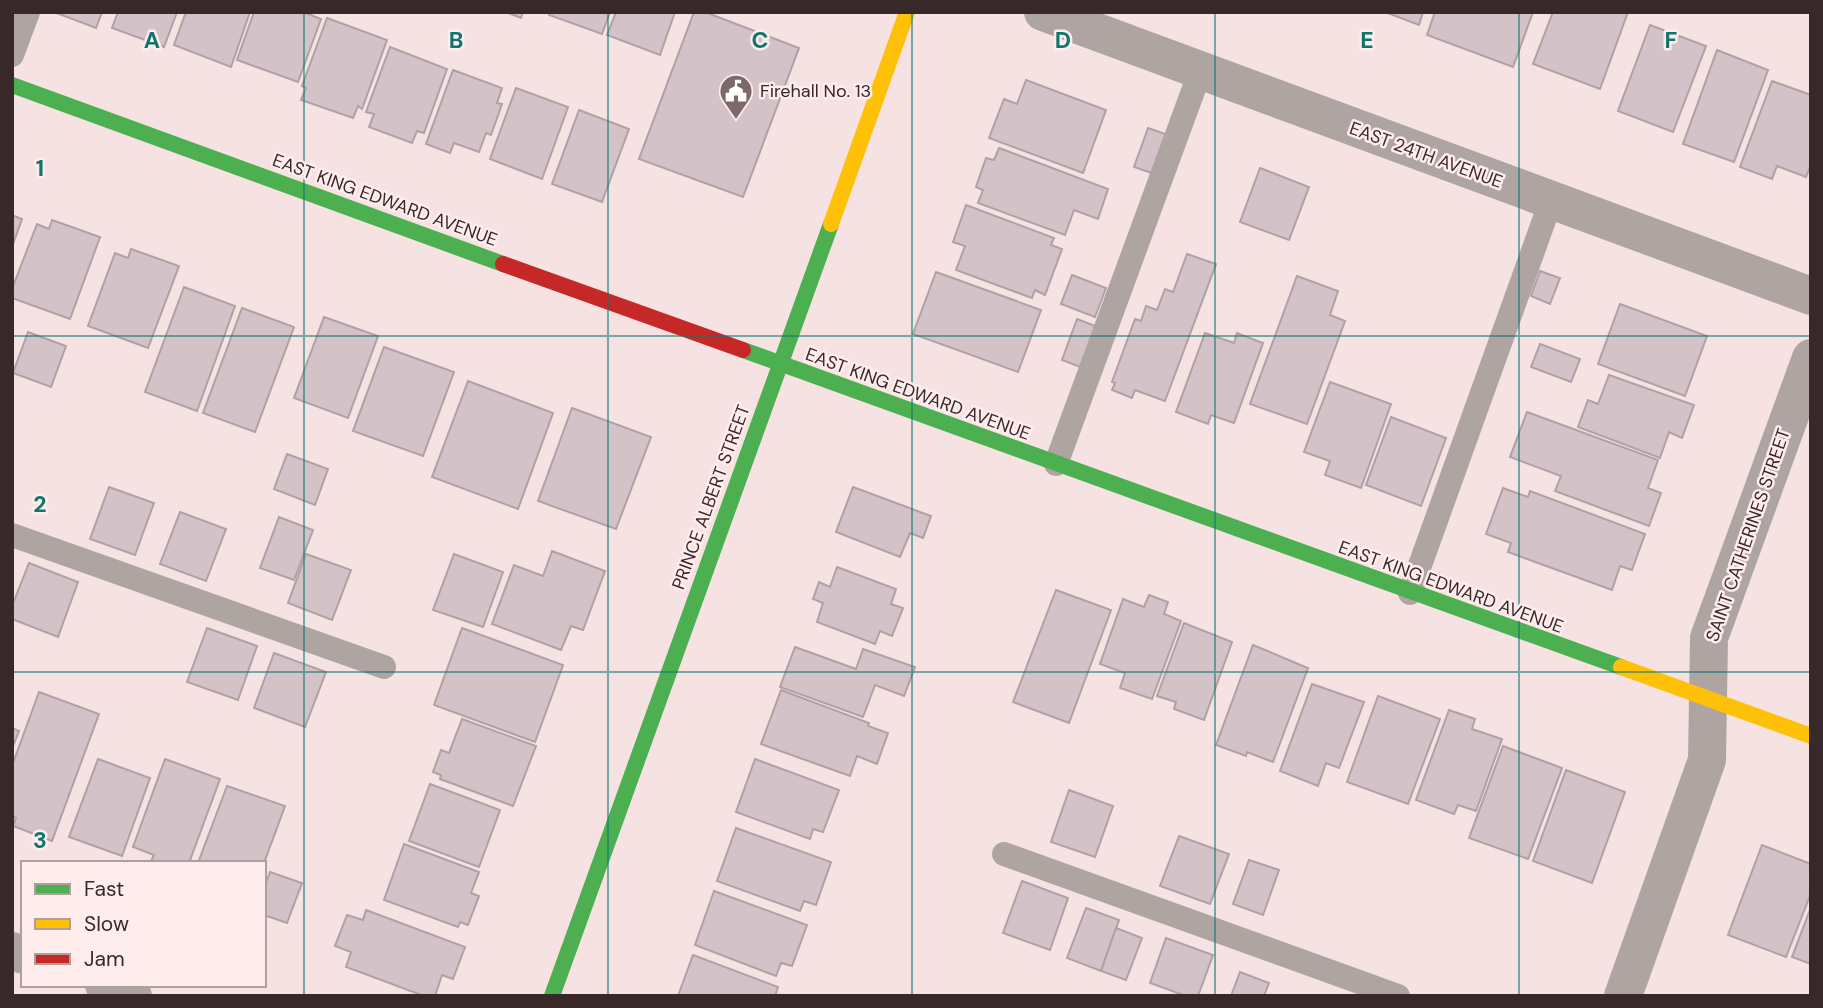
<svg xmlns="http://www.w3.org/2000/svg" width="1823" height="1008" viewBox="0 0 1823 1008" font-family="'DM Sans',sans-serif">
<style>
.building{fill:#d3c2c7;stroke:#b0a1a4;stroke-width:2}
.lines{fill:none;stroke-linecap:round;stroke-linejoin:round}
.lane{stroke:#aea5a2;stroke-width:24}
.street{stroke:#aea5a2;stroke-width:38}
.fast{stroke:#4caf50;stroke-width:16}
.slow{stroke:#ffc107;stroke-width:16}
.jam{stroke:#c62828;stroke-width:16}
.grid{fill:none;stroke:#0f766e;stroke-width:2;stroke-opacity:0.55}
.labels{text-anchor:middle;stroke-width:5;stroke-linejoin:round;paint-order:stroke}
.poi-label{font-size:18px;fill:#392829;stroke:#ffeced;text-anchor:start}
.street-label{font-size:18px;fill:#392829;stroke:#ffeced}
.grid-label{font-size:23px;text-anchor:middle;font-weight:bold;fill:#0f766e;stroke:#ffeced;stroke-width:5;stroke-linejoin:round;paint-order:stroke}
</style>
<rect width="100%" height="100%" fill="#f6e2e3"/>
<g class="building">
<polygon points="54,12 102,12 96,28"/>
<polygon points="118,12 177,12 164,47 112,28"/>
<polygon points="186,12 250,12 231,67 174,45"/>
<polygon points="254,12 303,12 321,19 298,82 237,60"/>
<polygon points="506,12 523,12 521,18"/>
<polygon points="550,12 610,12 602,34 549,15"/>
<polygon points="616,12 675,12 660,55 607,35"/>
<polygon points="694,12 705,12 799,48 743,197 639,159"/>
<polygon points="1385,12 1423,12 1419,25"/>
<polygon points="1435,12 1533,12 1513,67 1427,35"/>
<polygon points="1553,12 1628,12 1600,89 1533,64"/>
<polygon points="327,18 387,40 362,109 358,106 353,118 301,100 306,88 302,86"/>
<polygon points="1650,25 1706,46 1673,132 1618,111"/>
<polygon points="390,47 447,69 424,133 417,131 412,143 369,127 374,114 366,112"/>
<polygon points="1717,50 1768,70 1734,162 1683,144"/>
<polygon points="453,70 502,88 497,103 502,104 491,135 486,133 479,152 454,143 450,153 426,144"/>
<polygon points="1026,80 1106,110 1083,173 989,138 1004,99 1017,104"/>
<polygon points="1772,81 1811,95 1811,164 1806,177 1777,166 1772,179 1740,167"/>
<polygon points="516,88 568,107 542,179 490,159"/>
<polygon points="579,110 629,129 602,202 552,184"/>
<polygon points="1148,128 1174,137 1160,176 1134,167"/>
<polygon points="999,148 1108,189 1098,219 1074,210 1065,235 978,203 983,190 976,187 986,158 994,160"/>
<polygon points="1260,168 1309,187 1289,240 1240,222"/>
<polygon points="966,205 1054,238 1051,245 1062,249 1045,295 1035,290 1032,298 956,270 965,246 953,242"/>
<polygon points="12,215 22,219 12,247"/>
<polygon points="52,220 100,237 70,319 12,298 12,289 37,224 49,229"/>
<polygon points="131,249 179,266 148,348 88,326 115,253 128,258"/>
<polygon points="1187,254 1216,264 1165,401 1135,390 1132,398 1112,390 1115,383 1112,382 1135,319 1141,321 1146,306 1157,310 1165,289 1173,292"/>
<polygon points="1540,271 1560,278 1550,304 1531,296"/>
<polygon points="936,272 1041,310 1018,372 913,334"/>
<polygon points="1072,275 1106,288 1095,317 1061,304"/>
<polygon points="1297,276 1338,291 1330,315 1345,321 1307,424 1250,404"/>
<polygon points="184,287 235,306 197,411 145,392"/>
<polygon points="1620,304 1707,336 1685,396 1598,364"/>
<polygon points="242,308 294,327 255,432 203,413"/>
<polygon points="324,317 378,336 348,418 294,398"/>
<polygon points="1077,319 1103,329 1088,370 1062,360"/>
<polygon points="28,332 66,346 51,387 13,373"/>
<polygon points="1205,333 1234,343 1237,333 1263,343 1234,423 1211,415 1208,424 1176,412"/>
<polygon points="1540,344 1580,359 1571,382 1531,367"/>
<polygon points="384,347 454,372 423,456 353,431"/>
<polygon points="1609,375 1694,405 1682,438 1669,432 1660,458 1578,427 1588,400 1598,404"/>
<polygon points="468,381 553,413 518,509 432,477"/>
<polygon points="1330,382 1391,404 1361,488 1325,475 1330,461 1304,452"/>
<polygon points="572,408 651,437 616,529 538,501"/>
<polygon points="1527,412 1658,460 1648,488 1661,493 1649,526 1555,491 1561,476 1510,457"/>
<polygon points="1391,417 1446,438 1421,506 1366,485"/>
<polygon points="287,454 328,469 315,505 274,489"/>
<polygon points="109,487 154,503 135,555 90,539"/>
<polygon points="853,487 931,516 923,538 910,533 900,557 836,532"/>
<polygon points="1503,488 1528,497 1530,491 1645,534 1632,570 1620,566 1612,590 1508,552 1511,543 1486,534"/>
<polygon points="180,512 226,529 206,581 160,564"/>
<polygon points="279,517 313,530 294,580 260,568"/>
<polygon points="552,551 605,571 583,630 571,626 561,650 492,624 514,565 543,576"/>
<polygon points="306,554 351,570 332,620 288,603"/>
<polygon points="454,554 503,572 483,627 433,610"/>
<polygon points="29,563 78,582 58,637 12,619 12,606"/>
<polygon points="837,567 896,589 891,604 903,608 892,636 880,631 875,644 817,622 823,603 813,599 819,582 830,587"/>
<polygon points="1056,590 1111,610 1069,723 1013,702"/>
<polygon points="1149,595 1168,602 1164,614 1181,621 1152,699 1120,688 1125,673 1100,664 1123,599 1144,607"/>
<polygon points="1184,623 1232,642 1204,720 1174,709 1176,702 1157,696"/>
<polygon points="207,628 257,646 238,700 187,682"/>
<polygon points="462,628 563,665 535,742 434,705"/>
<polygon points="1253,645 1308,668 1273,762 1247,752 1246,756 1216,745"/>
<polygon points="795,647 856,669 863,649 915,667 904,696 875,685 863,717 780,687"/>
<polygon points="274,653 326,672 305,727 254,708"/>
<polygon points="1312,684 1364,702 1339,768 1326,763 1318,786 1280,771"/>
<polygon points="781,690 869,723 868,726 888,733 877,764 857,756 850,776 761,744"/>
<polygon points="39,692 99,714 52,841 13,826 16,818 12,816 12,766"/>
<polygon points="1378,696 1440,719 1408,804 1347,782"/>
<polygon points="1449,710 1475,719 1472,729 1502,739 1476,811 1458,805 1454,814 1416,800"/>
<polygon points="462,719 536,746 513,806 440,779 441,775 433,772 441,750 449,753"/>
<polygon points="12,728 19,731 12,749"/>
<polygon points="1503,746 1562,768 1528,859 1469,838"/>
<polygon points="98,759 150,778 122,856 69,837"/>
<polygon points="165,759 220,779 189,863 150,863 154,855 133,847"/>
<polygon points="755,759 839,790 823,832 813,829 810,839 736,812"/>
<polygon points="1566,770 1625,792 1592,883 1533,861"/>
<polygon points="430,784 500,810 479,867 409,841"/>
<polygon points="227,786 285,806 264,863 198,863"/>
<polygon points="1069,790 1113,806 1095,857 1051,842"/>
<polygon points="736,828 831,862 816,905 804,901 800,911 717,881"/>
<polygon points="1179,836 1229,854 1210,904 1160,886"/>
<polygon points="404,844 479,872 471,893 479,896 468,925 460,922 458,927 384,900"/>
<polygon points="1762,845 1811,864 1811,893 1786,957 1728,935"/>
<polygon points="1249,860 1279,870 1263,915 1233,904"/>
<polygon points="270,872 302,883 287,923 264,915 264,888"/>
<polygon points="1022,881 1068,898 1050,950 1003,933"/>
<polygon points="714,891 807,925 792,966 781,963 776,976 695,945"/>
<polygon points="1811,907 1811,964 1792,957"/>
<polygon points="1086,908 1119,920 1101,971 1067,958"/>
<polygon points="366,910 465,947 453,979 442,975 435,996 424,996 346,967 351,952 335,946 347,915 363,920"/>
<polygon points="1116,928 1142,938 1126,980 1101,971"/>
<polygon points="1166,938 1213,955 1198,996 1186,996 1150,983"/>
<polygon points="693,955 778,987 775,996 678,996"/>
<polygon points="1240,972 1269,983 1264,996 1231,996"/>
</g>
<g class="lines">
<g class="lane">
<polyline points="12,55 28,12"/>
<polyline points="1056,464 1200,72"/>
<polyline points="12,535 384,667"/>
<polyline points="1410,593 1551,201"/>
<polyline points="1004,854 1398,996"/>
</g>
<g class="street">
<polyline points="1043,12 1811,296"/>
<polyline points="12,951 23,955"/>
<polyline points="104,985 133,996"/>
<polyline points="1623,996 1707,760 1709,638 1811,358"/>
</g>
<g class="fast">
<polyline points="12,85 503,264"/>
<polyline points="743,350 1621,667"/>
<polyline points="552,996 831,224"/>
</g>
<g class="slow">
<polyline points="831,224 907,12"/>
<polyline points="1621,667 1811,736"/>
</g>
<polyline class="jam" points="503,264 743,350"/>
</g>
<path class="grid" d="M304 12V996M608 12V996M912 12V996M1215 12V996M1519 12V996M12 336H1811M12 672H1811"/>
<defs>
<symbol id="civic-pin" viewBox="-11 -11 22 30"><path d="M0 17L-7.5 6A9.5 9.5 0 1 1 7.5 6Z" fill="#7b696a" stroke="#ffeced"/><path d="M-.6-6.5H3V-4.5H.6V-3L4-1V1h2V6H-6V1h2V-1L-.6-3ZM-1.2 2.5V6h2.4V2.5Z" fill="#fff"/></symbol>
</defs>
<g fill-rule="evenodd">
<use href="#civic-pin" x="717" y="72" width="38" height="52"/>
</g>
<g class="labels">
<g class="poi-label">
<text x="760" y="97">Firehall No. 13</text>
</g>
<g class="street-label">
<text transform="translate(1426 155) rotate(20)" y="6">EAST 24TH AVENUE</text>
<text transform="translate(385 200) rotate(20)" y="6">EAST KING EDWARD AVENUE</text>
<text transform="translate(918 394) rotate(20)" y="6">EAST KING EDWARD AVENUE</text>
<text transform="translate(711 497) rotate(-70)" y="6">PRINCE ALBERT STREET</text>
<text transform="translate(1748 535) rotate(-71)" y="6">SAINT CATHERINES STREET</text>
<text transform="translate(1451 587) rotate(20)" y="6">EAST KING EDWARD AVENUE</text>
</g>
</g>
<g class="grid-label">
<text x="152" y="48">A</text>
<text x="456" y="48">B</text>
<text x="760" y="48">C</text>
<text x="1063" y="48">D</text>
<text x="1367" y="48">E</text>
<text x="1671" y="48">F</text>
<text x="40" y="176">1</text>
<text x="40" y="512">2</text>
<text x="40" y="848">3</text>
</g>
<rect width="1823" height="1008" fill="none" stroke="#392829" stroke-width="28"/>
<rect x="21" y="861" width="245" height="126" fill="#ffeced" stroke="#b09e9f" stroke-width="2"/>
<rect x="35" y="884" width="35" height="10" fill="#4caf50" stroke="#b09e9f" stroke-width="2"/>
<text x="84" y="896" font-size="21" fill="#392829">Fast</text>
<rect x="35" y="919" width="35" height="10" fill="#ffc107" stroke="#b09e9f" stroke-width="2"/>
<text x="84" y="931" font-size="21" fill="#392829">Slow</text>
<rect x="35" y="954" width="35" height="10" fill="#c62828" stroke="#b09e9f" stroke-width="2"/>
<text x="84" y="966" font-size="21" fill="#392829">Jam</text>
</svg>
